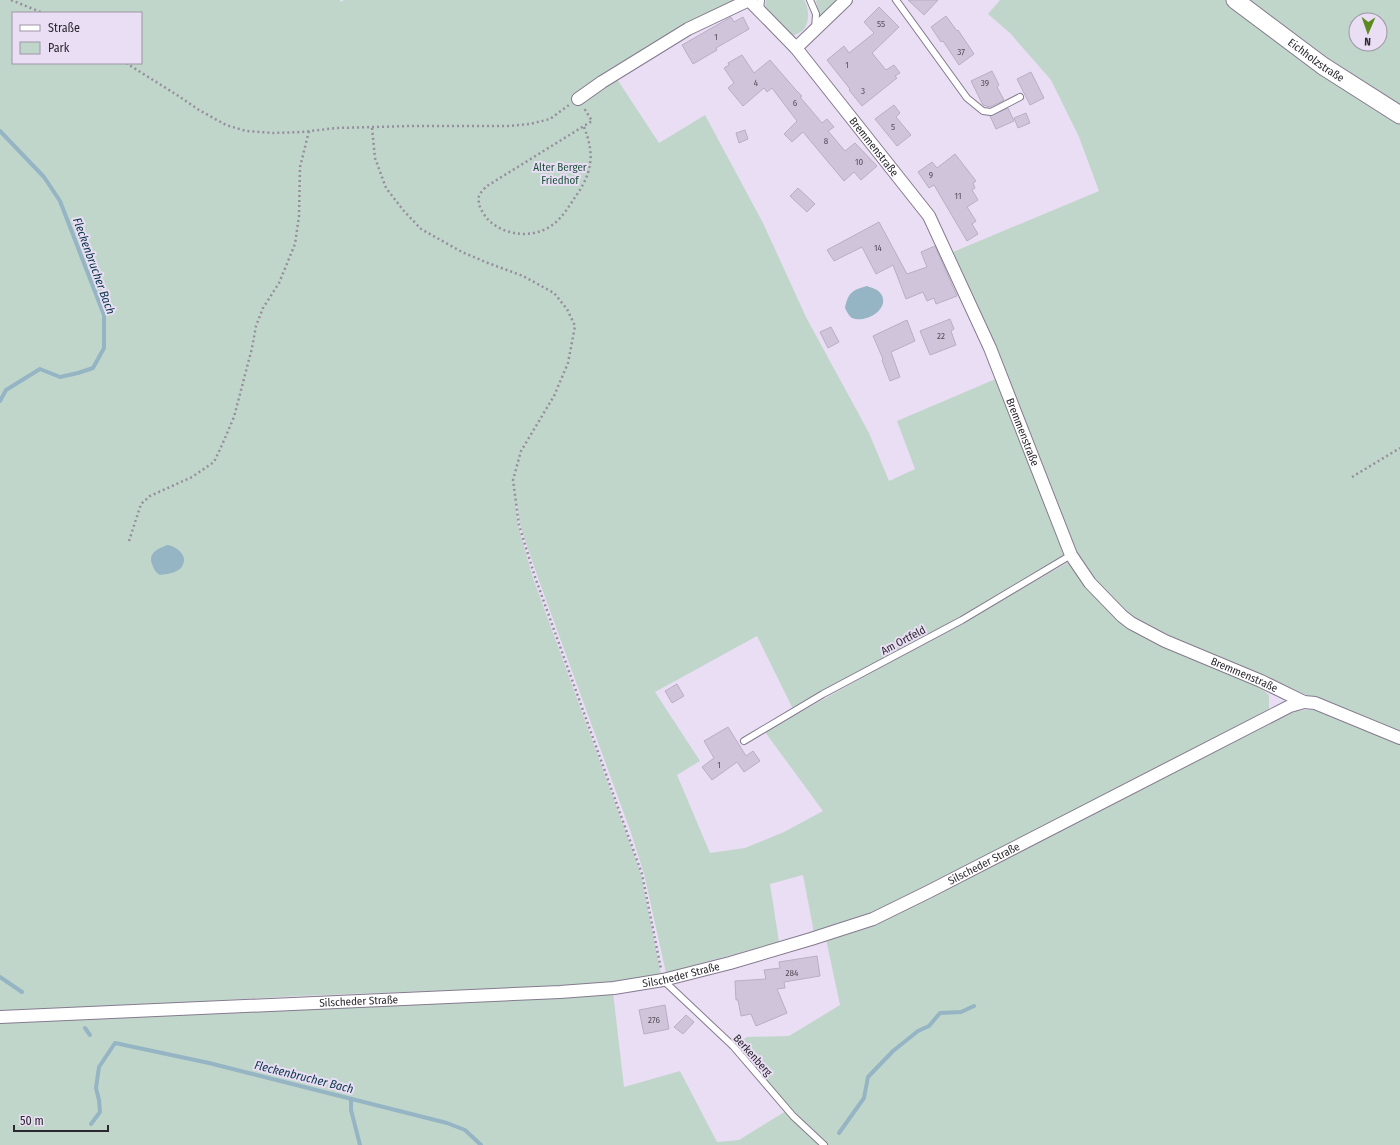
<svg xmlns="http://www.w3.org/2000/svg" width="1400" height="1145" viewBox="0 0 1400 1145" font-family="'Fira Sans Condensed',sans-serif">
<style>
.green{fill:#c1d6ca;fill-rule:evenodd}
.water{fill:#95b5c5}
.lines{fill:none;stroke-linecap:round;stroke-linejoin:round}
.stream{stroke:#95b5c5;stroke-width:4}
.building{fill:#cfc4da;stroke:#b9aec3}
.service-casing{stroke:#847a8e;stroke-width:8}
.minor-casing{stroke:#847a8e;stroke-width:14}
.secondary-casing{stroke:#847a8e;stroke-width:19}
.path{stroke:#968e9e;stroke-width:2.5;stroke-dasharray:2 3;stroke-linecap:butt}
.service{stroke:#fff;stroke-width:6}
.minor{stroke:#fff;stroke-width:12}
.secondary{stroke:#fff;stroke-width:17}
.labels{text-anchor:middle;stroke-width:4;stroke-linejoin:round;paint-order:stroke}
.number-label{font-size:9px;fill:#554f5a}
.street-label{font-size:11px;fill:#2c2830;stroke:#e9def4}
.park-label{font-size:11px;fill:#1a5139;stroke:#e9def4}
.water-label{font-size:12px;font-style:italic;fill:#093649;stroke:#e9def4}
</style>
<rect width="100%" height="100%" fill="#e9def4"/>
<g class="green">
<path d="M0 0H340L341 2 344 0H741L615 76 659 143 705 115 763 223 806 317 869 433 889 481 915 469 897 421 998 378 1065 555 965 614 793 709 757 636 655 692 700 761 677 775 710 853 745 848 784 832 823 811 765 732 1069 562 1141 634 1181 654 1256 684 1269 695V709L1197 748 934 883 875 911 814 933 803 875 770 884 779 942 666 973 644 874 631 833 538 578 520 525 517 503 516 504 518 525 533 578 641 874 661 974 611 982 560 986 297 996 0 1013ZM13 13H141V63H13Z"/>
<path d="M766 0H804C809 8 810 21 804 29 802 32 796 34 793 36L765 8Z"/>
<polygon points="817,0 838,0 820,17 816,1"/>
<path d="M1000 0H1400V733L1195 650 1156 629 1142 624 1122 610 1103 589 1077 554 993 342 953 252 1099 191 1079 137 1051 80 1010 33 988 14ZM1356 20H1380V44H1356Z"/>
<polygon points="1306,710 1317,710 1331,715 1400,743 1400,1145 828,1145 793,1114 735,1045 747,1037 789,1036 840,1005 826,939 1260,726 1297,711"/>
<polygon points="613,992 624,1087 680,1071 717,1142 739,1140 786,1111 821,1145 0,1145 0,1022"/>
</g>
<g class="water">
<path d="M867 286C872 288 878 289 881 294 891 309 865 324 852 318 849 316 847 312 845 308 848 293 852 290 867 286Z"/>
<path d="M168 545C178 547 190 557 181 568 176 573 167 574 160 575 155 572 154 569 152 564 148 553 158 548 168 545Z"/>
</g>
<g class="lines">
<g class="stream">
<polyline points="0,131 44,177 60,201 104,315 104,348 93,368 78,373 60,377 40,369 6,390 0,401"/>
<polyline points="0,977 22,992"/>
<polyline points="85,1028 90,1035"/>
<polyline points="351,1099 351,1110 360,1145"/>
<polyline points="91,1124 100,1112 99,1100 96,1088 99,1067 115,1043 209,1063 447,1123 465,1130 481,1145"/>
<polyline points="839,1133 864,1098 868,1077 893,1051 918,1031 929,1026 940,1013 961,1012 974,1006"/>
</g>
</g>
<g class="building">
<polygon points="908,0 938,0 924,15"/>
<polygon points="879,7 899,27 872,53 886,70 894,65 900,73 895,76 897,78 862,106 849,90 850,89 827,60 844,46 849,53 874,33 864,22"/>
<polygon points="946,16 957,31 958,30 974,54 959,65 943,41 941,42 931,27"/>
<polygon points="731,17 734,22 743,17 749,29 716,48 717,50 693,64 682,45"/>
<polygon points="742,55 754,73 770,60 795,89 802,96 800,97 822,123 827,119 834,127 828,131 845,151 855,143 877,166 861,180 854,172 844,181 803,132 792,142 784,134 797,121 772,88 767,92 764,88 743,106 728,88 734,83 724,68 729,65 728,63"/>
<polygon points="992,71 999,85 997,87 1004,100 990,107 983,105 971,81"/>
<polygon points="1031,72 1044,98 1030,105 1017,79"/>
<polygon points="894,105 900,113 896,117 911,135 897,146 875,119"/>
<polygon points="1008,108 1014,121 996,129 990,116"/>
<polygon points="1026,113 1030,123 1018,128 1014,118"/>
<polygon points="745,130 748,139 739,143 736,133"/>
<polygon points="955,154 976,181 973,183 975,188 972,190 978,200 967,207 976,221 972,224 978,234 967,241 934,185 929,188 918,172 932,162 937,168"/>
<polygon points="798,188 815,204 807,212 790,196"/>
<polygon points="879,222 907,274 927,267 921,252 935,246 957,296 936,304 934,298 927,301 923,292 906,299 893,265 876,274 862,247 834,261 827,250"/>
<polygon points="950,319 954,329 951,331 956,345 930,355 920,331"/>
<polygon points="907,320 915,341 891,352 900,377 890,381 882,360 883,359 873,336"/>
<polygon points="831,327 839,342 828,348 820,332"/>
<polygon points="677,684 684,696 672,703 665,691"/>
<polygon points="728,727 746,756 753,751 760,761 744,772 737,762 712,780 702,767 714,758 704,741"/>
<polygon points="817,956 820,976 784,982 785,988 777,989 787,1013 756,1026 751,1014 741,1016 738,1000 736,1000 735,981 766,979 764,970 780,968 779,962"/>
<polygon points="665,1005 669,1029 644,1034 639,1010"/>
<polygon points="686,1015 694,1022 683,1034 674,1027"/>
</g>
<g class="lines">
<defs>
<g id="service">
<polyline points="810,0 816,14 815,29"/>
<polyline points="896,0 967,98 983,111 991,112 1020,97"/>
<polyline points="760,10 761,0"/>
<polyline points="744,741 823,694 962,620 1071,555"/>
<polyline points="663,980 733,1046 793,1116 824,1145"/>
</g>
<g id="minor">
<path id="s1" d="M749 0 796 48 929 216 990 348 1071 555 1090 583 1122 616 1131 623 1165 641 1261 681 1304 702 1315 703 1400 738"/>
<polyline points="796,48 846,0"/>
<polyline points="578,99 602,82 688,29 749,0"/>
<path id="s2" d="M0 1017 560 992 614 988 663 980 730 963 811 939 873 919 928 892 1290 706 1304 702"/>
</g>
<g id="secondary">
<path id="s3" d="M1235 0 1323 66 1400 115"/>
</g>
</defs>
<use href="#service" class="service-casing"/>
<use href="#minor" class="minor-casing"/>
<use href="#secondary" class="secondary-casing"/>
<g class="path">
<polyline points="11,0 43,13"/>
<polyline points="126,63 177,95 199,110 226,125 246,131 273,133 302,132 336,128 411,126 508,126 530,124 550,119 569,105"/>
<path d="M584 127C594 152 593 170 578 193 570 204 563 218 551 226 529 241 494 234 482 211 479 206 478 201 479 196 480 193 484 189 487 186L592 121 584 108"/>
<polyline points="372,128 375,158 386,188 404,211 421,229 462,252 488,263 523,276 554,293 567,309 575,326 568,363 554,396 521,451 513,480 519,525 535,577 642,874 661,969"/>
<polyline points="1352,477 1400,448"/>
<polyline points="129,541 141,504 150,496 192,477 214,462 222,445 234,417 252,348 256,326 263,308 279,283 295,244 299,216 300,167 309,131"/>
</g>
<use href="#service" class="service"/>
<use href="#minor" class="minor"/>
<use href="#secondary" class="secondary"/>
</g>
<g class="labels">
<g class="number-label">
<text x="881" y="27">55</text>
<text x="716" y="40">1</text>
<text x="961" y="55">37</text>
<text x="847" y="68">1</text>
<text x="756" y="86">4</text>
<text x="985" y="86">39</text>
<text x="863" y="94">3</text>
<text x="795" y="106">6</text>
<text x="893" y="130">5</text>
<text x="826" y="144">8</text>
<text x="859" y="165">10</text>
<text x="931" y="178">9</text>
<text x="958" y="199">11</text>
<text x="878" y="251">14</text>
<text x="941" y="339">22</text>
<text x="719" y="768">1</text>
<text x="792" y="976">284</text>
<text x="654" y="1023">276</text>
</g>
<g class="street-label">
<text dy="4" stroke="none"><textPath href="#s3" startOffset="101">Eichholzstraße</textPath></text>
<text dy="4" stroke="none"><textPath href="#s1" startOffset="193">Bremmenstraße</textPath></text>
<text dy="4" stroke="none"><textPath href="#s1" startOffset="517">Bremmenstraße</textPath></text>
<text transform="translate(903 640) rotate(-28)" y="4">Am Ortfeld</text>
<text dy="4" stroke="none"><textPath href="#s1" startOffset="865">Bremmenstraße</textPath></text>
<text dy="4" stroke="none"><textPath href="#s2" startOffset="1007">Silscheder Straße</textPath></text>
<text dy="4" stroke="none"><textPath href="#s2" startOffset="683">Silscheder Straße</textPath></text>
<text dy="4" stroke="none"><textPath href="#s2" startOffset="359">Silscheder Straße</textPath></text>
<text transform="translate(753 1055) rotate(48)" y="4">Berkenberg</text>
</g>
<g class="park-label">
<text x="560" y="171">Alter Berger<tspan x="560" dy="13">Friedhof</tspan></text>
</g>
<g class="water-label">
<text transform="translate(94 266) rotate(70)" y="4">Fleckenbrucher Bach</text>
<text transform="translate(304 1077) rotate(14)" y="4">Fleckenbrucher Bach</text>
</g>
</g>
<rect x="12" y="12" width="130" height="52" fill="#e9def4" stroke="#9d95a6"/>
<rect x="20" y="25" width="20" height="6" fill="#ffffff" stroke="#9d95a6"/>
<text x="48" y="32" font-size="12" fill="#2c2830">Straße</text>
<rect x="20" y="42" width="20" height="12" fill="#c1d6ca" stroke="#9d95a6"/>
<text x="48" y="52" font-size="12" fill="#2c2830">Park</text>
<g transform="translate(1368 32) rotate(182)"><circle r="19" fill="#e9def4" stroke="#9d95a6"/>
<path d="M0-3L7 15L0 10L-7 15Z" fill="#5c8a1e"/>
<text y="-6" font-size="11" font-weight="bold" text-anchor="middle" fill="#2c2830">N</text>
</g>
<path d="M14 1125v6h94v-6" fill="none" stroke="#2c2830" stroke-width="2"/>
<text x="20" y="1125" font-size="12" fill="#2c2830" stroke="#e9def4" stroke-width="3" paint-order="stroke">50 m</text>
</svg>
